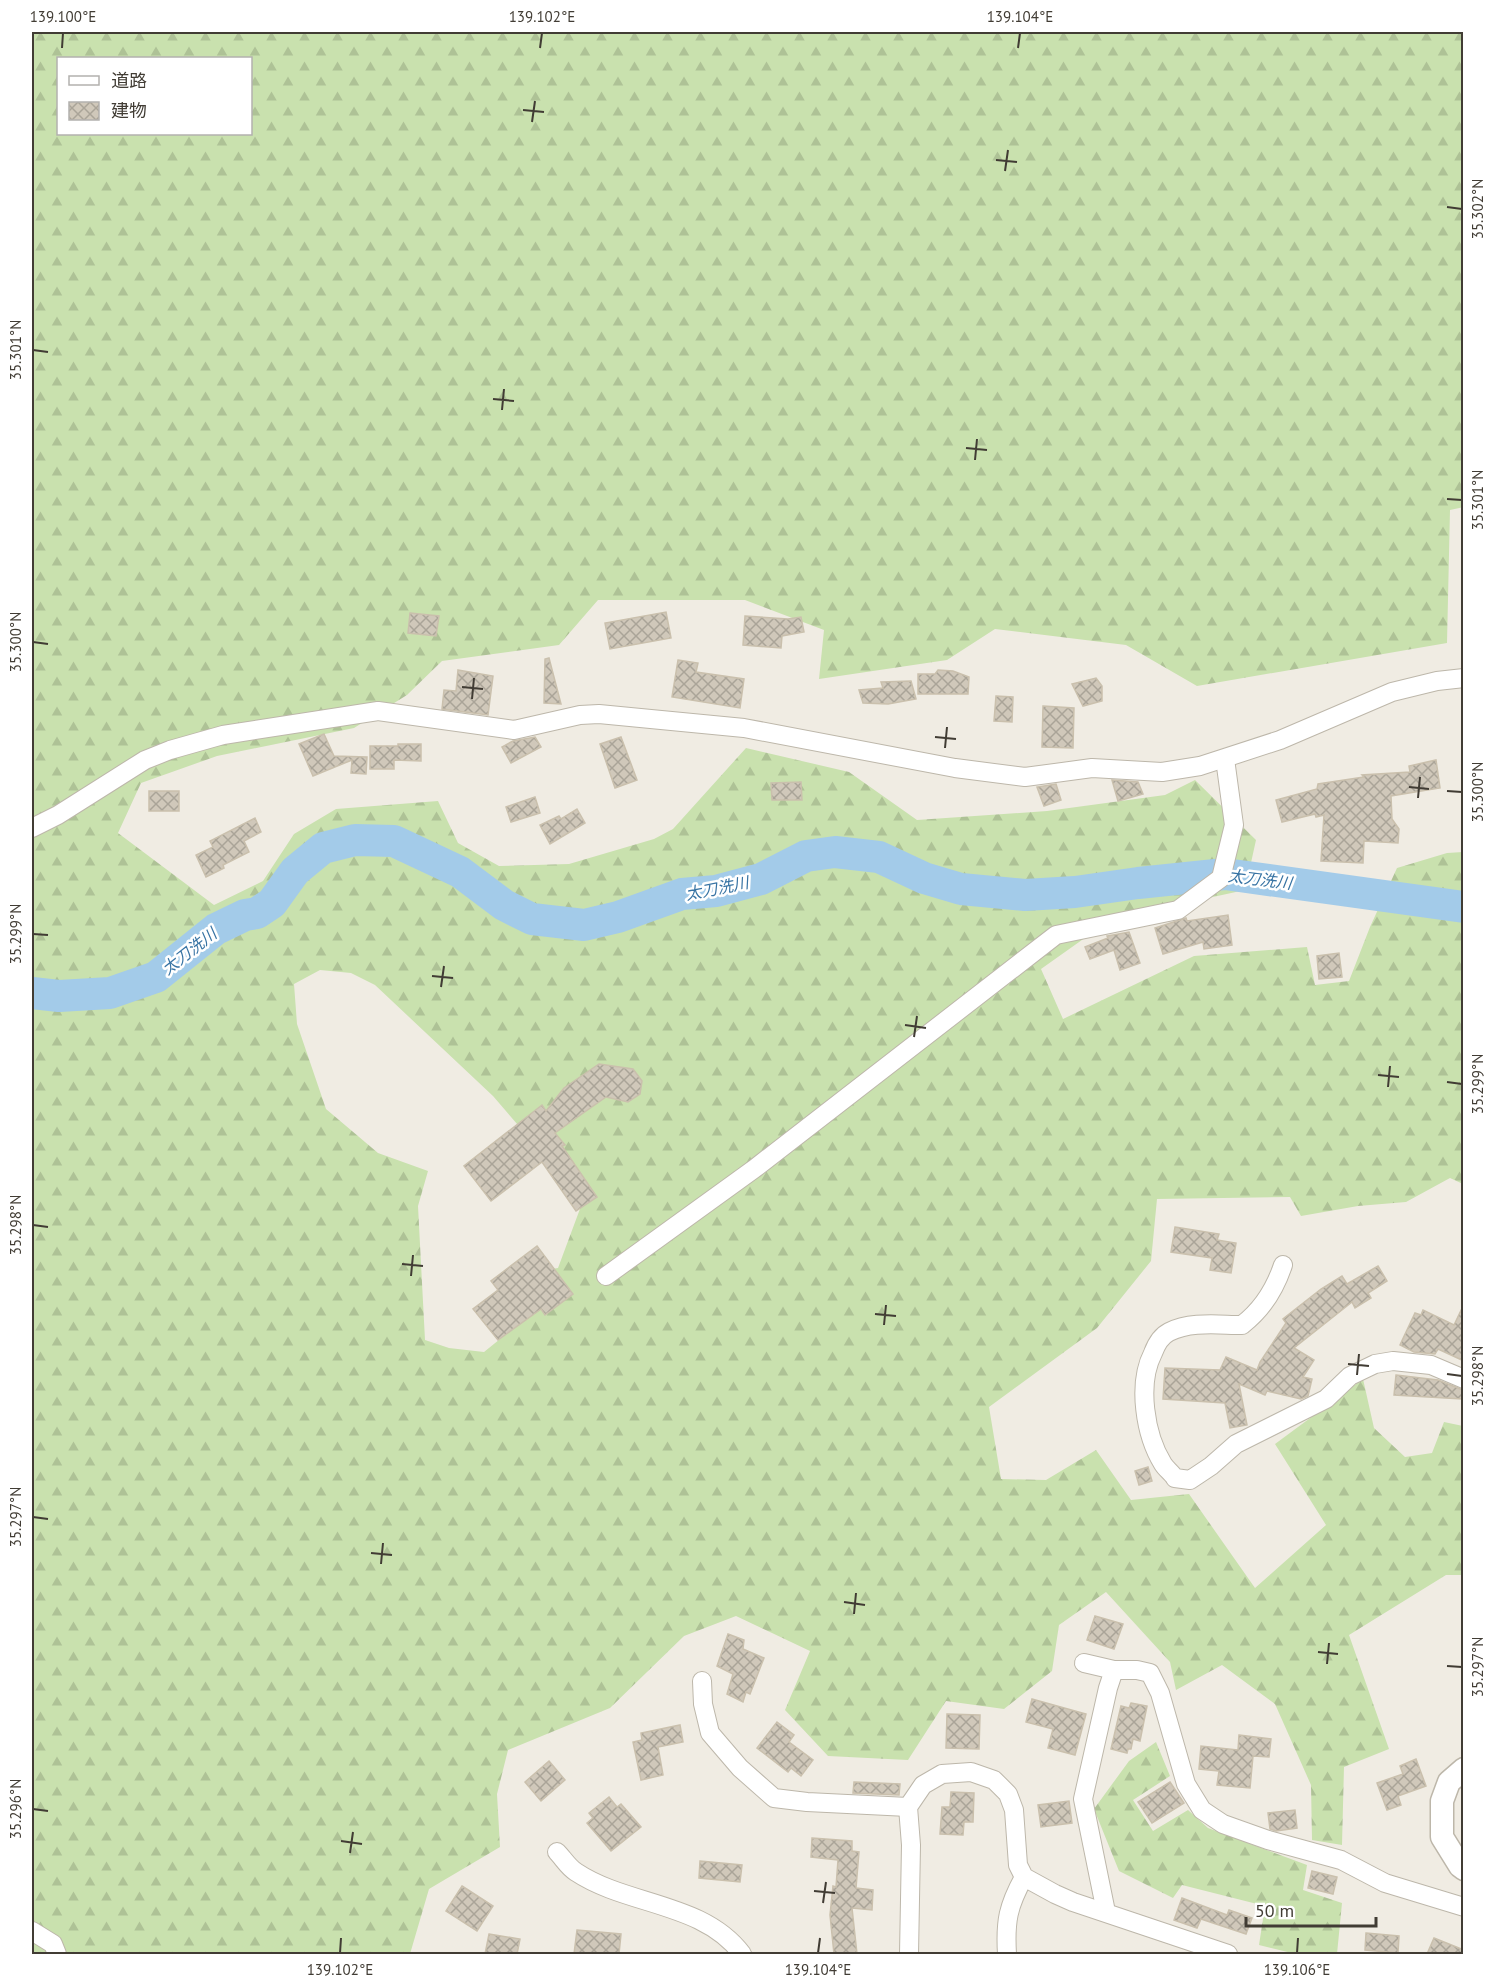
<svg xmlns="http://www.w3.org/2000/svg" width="1495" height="1986" viewBox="0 0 1495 1986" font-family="'PT Sans','Noto Sans JP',sans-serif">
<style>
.forest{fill:url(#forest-firs);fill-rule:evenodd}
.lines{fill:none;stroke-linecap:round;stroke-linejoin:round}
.river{stroke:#a3cbe9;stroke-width:32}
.building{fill:url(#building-cross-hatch);stroke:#cac0ad;stroke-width:1.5}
.minor-casing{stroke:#bdb7aa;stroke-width:20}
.tertiary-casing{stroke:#bdb7aa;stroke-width:25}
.minor{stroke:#fff;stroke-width:18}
.tertiary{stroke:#fff;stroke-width:22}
.ticks{fill:none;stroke:#413c34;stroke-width:2}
.labels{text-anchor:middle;stroke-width:5;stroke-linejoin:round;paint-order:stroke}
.water-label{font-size:16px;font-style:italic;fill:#3773a3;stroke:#fff}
.neatline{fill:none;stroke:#413c34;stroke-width:2}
.ticks-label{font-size:15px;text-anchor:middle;fill:#413c34}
</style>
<defs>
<pattern id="forest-firs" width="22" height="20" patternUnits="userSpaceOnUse" patternTransform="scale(1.5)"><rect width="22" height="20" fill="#c9e1ae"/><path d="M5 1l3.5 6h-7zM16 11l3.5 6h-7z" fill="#aec296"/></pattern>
<pattern id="building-cross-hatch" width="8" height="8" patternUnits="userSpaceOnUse" patternTransform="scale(1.5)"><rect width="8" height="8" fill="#d0c8ba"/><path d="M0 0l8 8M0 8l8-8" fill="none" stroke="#aaa498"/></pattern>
</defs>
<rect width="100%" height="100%" fill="#f0ece3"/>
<g class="forest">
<path d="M32 32H1463L1464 507 1450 510 1447 643 1197 686 1126 645 995 629 947 660 819 679 824 630 745 600H598L559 645 442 661 407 695 354 728 217 756 141 783 118 833 214 905 263 881 294 834 336 809 438 801 458 843 499 866 569 864 654 839 673 829 746 748 849 772 917 820 1047 811 1165 795 1195 780 1256 840 1245 890 1144 912 1089 935 1041 969 1063 1019 1194 956 1307 947 1315 985 1349 981 1370 927 1397 868 1447 853 1463 852V1184L1450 1178 1406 1202 1358 1206 1301 1216 1290 1197 1157 1199 1151 1261 1097 1328 989 1407 1001 1479 1046 1480 1096 1450 1131 1500 1189 1494 1255 1588 1326 1525 1275 1444 1363 1379 1374 1428 1405 1457 1432 1453 1444 1422 1463 1426V1575H1446L1349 1635 1389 1749 1344 1767 1342 1845 1312 1840 1311 1785 1275 1704 1222 1665 1176 1690 1170 1662 1106 1592 1059 1625 1052 1671 1004 1709 946 1701 908 1760 828 1756 785 1710 810 1651 736 1616 684 1636 610 1708 508 1750 497 1794 500 1847 429 1889 410 1954H32ZM58 58H250V134H58ZM320 970 351 973 375 985 493 1096 530 1139 587 1190 558 1268 526 1273 520 1323 484 1352 449 1348 425 1340 418 1206 428 1171 378 1153 326 1109 297 1024 294 984Z"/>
<polygon points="1156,1742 1170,1776 1133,1800 1153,1831 1188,1810 1208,1828 1307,1865 1303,1890 1342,1903 1337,1954 1296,1954 1259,1945 1265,1906 1182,1885 1173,1898 1119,1871 1094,1809 1129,1761"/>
</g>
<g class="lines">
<polyline class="river" points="32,993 59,996 110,993 156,977 216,929 245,915 257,913 272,903 295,871 323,848 355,840 394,841 460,872 504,905 532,919 584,925 618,917 682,894 716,891 761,879 806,856 835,852 879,857 924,878 961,889 1025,895 1075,892 1138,883 1225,874 1464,907"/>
</g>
<g class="building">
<polygon points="666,612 671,638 610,649 605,623"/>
<polygon points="410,613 439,616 436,636 408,633"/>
<polygon points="745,616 788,619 801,617 804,632 782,636 781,648 743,645"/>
<polygon points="549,658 561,704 544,703 545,659"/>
<polygon points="678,660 698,663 696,672 744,679 740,708 672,697"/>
<polygon points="458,670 493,676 488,715 442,709 444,690 456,691"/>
<polygon points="938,670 953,671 969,677 968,694 918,694 918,674 935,674"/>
<polygon points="1096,678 1102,686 1102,701 1083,706 1072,684"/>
<polygon points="911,681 916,699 888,704 863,703 859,690 883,688 881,682"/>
<polygon points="996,696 1013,697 1012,722 994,721"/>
<polygon points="1043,706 1074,708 1073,748 1042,747"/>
<polygon points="324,734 334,756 367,757 366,774 351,773 352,760 313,776 299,744"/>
<polygon points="535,737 541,747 511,763 502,747 513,741"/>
<polygon points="621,737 637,780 615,788 600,744"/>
<polygon points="398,744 421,744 421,761 394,760 394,769 370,769 370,746 398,746"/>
<polygon points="1436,760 1440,788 1391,796 1392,819 1399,829 1398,843 1364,841 1363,863 1321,861 1324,815 1316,817 1315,814 1282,822 1276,800 1317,789 1318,784 1364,777 1362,775 1410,772 1409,766"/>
<polygon points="1112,780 1138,782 1143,794 1118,801"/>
<polygon points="801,782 802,800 772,800 771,783"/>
<polygon points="1056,784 1061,800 1044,806 1037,787"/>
<rect x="149" y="791" width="30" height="20"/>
<polygon points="535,797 540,813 511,822 506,807"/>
<polygon points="577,809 585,823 550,844 540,825 559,816 561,819"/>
<polygon points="255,818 261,832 244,841 249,852 223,865 224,868 206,877 196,855 213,847 210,841"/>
<polygon points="1228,915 1232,945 1204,949 1203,942 1163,954 1155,928 1186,918 1187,921"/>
<polygon points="1129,932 1140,963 1120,970 1114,950 1090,959 1085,947 1108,938 1107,936"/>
<polygon points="1339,953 1342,977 1319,979 1317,956"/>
<polygon points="599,1064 633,1069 642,1081 640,1094 628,1102 606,1097 555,1133 565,1145 562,1146 597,1197 576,1211 542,1162 491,1201 464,1166 542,1105 546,1111 564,1088"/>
<polygon points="1175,1227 1219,1234 1217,1240 1236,1243 1231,1273 1210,1270 1212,1258 1171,1252"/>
<polygon points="537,1246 573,1294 545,1315 541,1309 498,1340 473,1309 498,1290 491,1281"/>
<polygon points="1378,1266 1387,1281 1368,1293 1371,1298 1355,1308 1352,1302 1294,1348 1314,1360 1303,1377 1312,1379 1308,1396 1301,1399 1267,1391 1265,1395 1239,1384 1247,1425 1230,1428 1225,1403 1163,1399 1165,1368 1220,1370 1226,1357 1257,1370 1260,1362 1286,1323 1283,1319 1321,1289 1342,1276 1347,1284"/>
<polygon points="1464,1304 1464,1361 1438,1349 1435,1354 1414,1352 1400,1345 1415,1313 1421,1315 1423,1310 1454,1325"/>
<polygon points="1396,1375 1438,1380 1463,1390 1462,1399 1394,1395"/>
<polygon points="1148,1467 1152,1481 1139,1485 1135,1471"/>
<polygon points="1095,1616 1123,1624 1114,1649 1087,1640"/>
<polygon points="728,1634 744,1640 743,1649 764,1658 750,1694 746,1692 743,1702 727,1694 733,1674 717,1666"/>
<polygon points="1032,1699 1086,1714 1075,1755 1048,1748 1053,1729 1026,1722"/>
<polygon points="1131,1703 1147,1706 1140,1741 1133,1739 1131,1749 1128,1749 1127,1753 1111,1749 1121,1706 1129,1708"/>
<polygon points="947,1714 980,1715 979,1749 946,1748"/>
<polygon points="777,1722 794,1735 789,1742 813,1760 801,1776 791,1768 788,1772 757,1748"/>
<polygon points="680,1725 683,1742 658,1747 663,1775 641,1780 633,1742 642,1740 641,1733"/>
<polygon points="1239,1735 1271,1739 1269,1757 1253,1756 1250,1788 1217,1785 1219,1771 1199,1769 1201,1746 1238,1750"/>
<polygon points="1416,1759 1426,1786 1398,1796 1401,1805 1387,1810 1377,1783 1403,1774 1400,1766"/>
<polygon points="549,1761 565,1780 541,1801 525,1782"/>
<polygon points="854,1782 900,1784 899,1795 853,1793"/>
<polygon points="1170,1782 1184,1803 1152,1823 1138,1802"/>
<polygon points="951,1792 974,1793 973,1822 964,1822 963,1835 940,1834 942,1807 950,1807"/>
<polygon points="609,1797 617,1807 621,1804 641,1827 611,1851 587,1823 593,1818 589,1813"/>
<polygon points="1069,1801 1072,1823 1041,1827 1038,1805"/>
<polygon points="1295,1810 1297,1828 1276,1831 1270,1829 1268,1813"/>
<polygon points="812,1838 852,1841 852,1851 859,1852 856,1888 873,1890 872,1910 852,1908 857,1954 834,1954 830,1915 833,1886 836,1887 838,1860 811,1857"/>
<polygon points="700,1861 742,1865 740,1882 699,1878"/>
<polygon points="1312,1871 1337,1877 1333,1894 1308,1888"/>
<polygon points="462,1886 493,1906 477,1931 446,1911"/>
<polygon points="1182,1898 1227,1915 1229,1910 1252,1918 1246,1934 1201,1919 1197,1928 1174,1920"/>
<polygon points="577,1930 621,1934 619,1954 574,1954"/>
<polygon points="1366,1933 1399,1936 1398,1953 1365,1950"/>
<polygon points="489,1934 520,1939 517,1954 485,1954"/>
<polygon points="1434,1938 1464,1950 1464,1954 1427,1954"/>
</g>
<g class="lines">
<defs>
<g id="minor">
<polyline points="32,828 58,815 145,760 170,750 223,735 378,711 514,730 580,715 599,714 744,728 955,768 1025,777 1092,768 1162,772 1200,766 1280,740 1392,692 1437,681 1464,678"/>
<path d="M1283 1265C1275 1289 1263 1309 1242 1325 1218 1325 1191 1321 1169 1332 1161 1336 1156 1345 1153 1353 1137 1384 1145 1435 1163 1464 1166 1469 1172 1473 1175 1478L1190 1480 1211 1466 1236 1444 1326 1399 1350 1376 1375 1364 1393 1361 1431 1365 1464 1379"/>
<polyline points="606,1276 754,1169 1056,935 1178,910 1221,878 1234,825 1225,759"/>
<polyline points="1084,1663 1114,1670"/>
<polyline points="702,1681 703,1704 710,1733 740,1768 774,1798 807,1802 908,1807"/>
<path d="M557 1852C563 1858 568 1867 576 1872 627 1906 703 1902 742 1954"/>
<polyline points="1106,1912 1083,1799 1108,1688 1114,1670 1137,1670 1150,1673 1160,1693 1186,1784 1202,1810 1223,1824 1268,1840 1341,1860 1385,1883 1464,1907"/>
<polyline points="32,1931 53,1944 57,1954"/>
<polyline points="909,1954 911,1845 908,1807 923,1785 942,1774 971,1772 994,1780 1008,1794 1014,1810 1018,1865 1024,1877 1055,1894 1073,1902 1228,1954"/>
<path d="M1007 1954C1005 1921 1008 1906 1024 1877"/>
</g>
<polyline id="tertiary" points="1464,1769 1449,1782 1442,1801 1442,1837 1460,1866 1464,1869"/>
</defs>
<use href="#minor" class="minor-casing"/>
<use href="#tertiary" class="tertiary-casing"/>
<use href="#minor" class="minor"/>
<use href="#tertiary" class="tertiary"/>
</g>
<path class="ticks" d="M62 48 63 33M540 48 542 33M1018 48 1020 33M523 110 544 112M532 122 535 101M996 160 1017 162M1005 171 1008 150M1447 207 1462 209M33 350 48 352M493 399 514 401M502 410 504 389M966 448 987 450M975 460 977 439M1447 499 1462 500M33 642 48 644M462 687 483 689M472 699 474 678M935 737 956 739M945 748 947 727M1409 787 1429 789M1447 791 1462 792M1418 798 1420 777M33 934 48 935M432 976 453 978M441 987 444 966M905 1025 926 1028M914 1037 917 1016M1378 1075 1399 1077M1447 1082 1462 1084M1388 1087 1390 1066M33 1225 48 1227M402 1264 423 1266M411 1276 413 1255M875 1314 896 1316M884 1325 886 1305M1348 1364 1369 1366M1447 1374 1462 1376M1357 1375 1359 1354M33 1517 48 1519M371 1553 392 1555M381 1564 383 1543M844 1602 865 1605M854 1614 856 1593M1318 1652 1338 1654M1327 1664 1329 1643M1447 1666 1462 1667M33 1809 48 1811M341 1841 362 1844M350 1853 353 1832M814 1891 835 1893M823 1903 826 1882M340 1953 341 1938M818 1953 820 1938M1297 1953 1298 1938"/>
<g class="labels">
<g class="water-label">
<text transform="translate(1260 879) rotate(7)" y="6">太刀洗川</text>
<text transform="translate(717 888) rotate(-11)" y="6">太刀洗川</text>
<text transform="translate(189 951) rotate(-38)" y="6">太刀洗川</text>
</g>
</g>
<rect width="1495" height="1986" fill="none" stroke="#ffffff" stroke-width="66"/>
<rect x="57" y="57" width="195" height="78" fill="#ffffff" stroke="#b3b1ae" stroke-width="1.5"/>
<rect x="69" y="76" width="30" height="9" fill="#ffffff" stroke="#b3b1ae" stroke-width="1.5"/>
<text x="111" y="87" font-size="18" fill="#413c34">道路</text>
<rect x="69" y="102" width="30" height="18" fill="url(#building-cross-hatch)" stroke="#b3b1ae" stroke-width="1.5"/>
<text x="111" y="117" font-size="18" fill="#413c34">建物</text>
<path d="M1246 1917v9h130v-9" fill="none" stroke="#413c34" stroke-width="3"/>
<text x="1255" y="1917" font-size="18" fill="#413c34" stroke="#ffffff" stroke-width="4.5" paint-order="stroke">50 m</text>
<rect x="33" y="33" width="1429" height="1920" class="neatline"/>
<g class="ticks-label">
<text x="63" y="22">139.100°E</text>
<text x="542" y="22">139.102°E</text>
<text x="1020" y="22">139.104°E</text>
<text transform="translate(1478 209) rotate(-90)" y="5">35.302°N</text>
<text transform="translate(16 350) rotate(-90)" y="5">35.301°N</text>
<text transform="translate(1478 500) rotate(-90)" y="5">35.301°N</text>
<text transform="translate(16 642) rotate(-90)" y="5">35.300°N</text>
<text transform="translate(1478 792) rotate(-90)" y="5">35.300°N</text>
<text transform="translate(16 934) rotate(-90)" y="5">35.299°N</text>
<text transform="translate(1478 1084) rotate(-90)" y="5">35.299°N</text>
<text transform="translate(16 1225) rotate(-90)" y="5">35.298°N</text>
<text transform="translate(1478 1376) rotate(-90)" y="5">35.298°N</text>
<text transform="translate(16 1517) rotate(-90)" y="5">35.297°N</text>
<text transform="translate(1478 1667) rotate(-90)" y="5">35.297°N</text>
<text transform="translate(16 1809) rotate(-90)" y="5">35.296°N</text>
<text x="340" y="1975">139.102°E</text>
<text x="818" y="1975">139.104°E</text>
<text x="1297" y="1975">139.106°E</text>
</g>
</svg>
